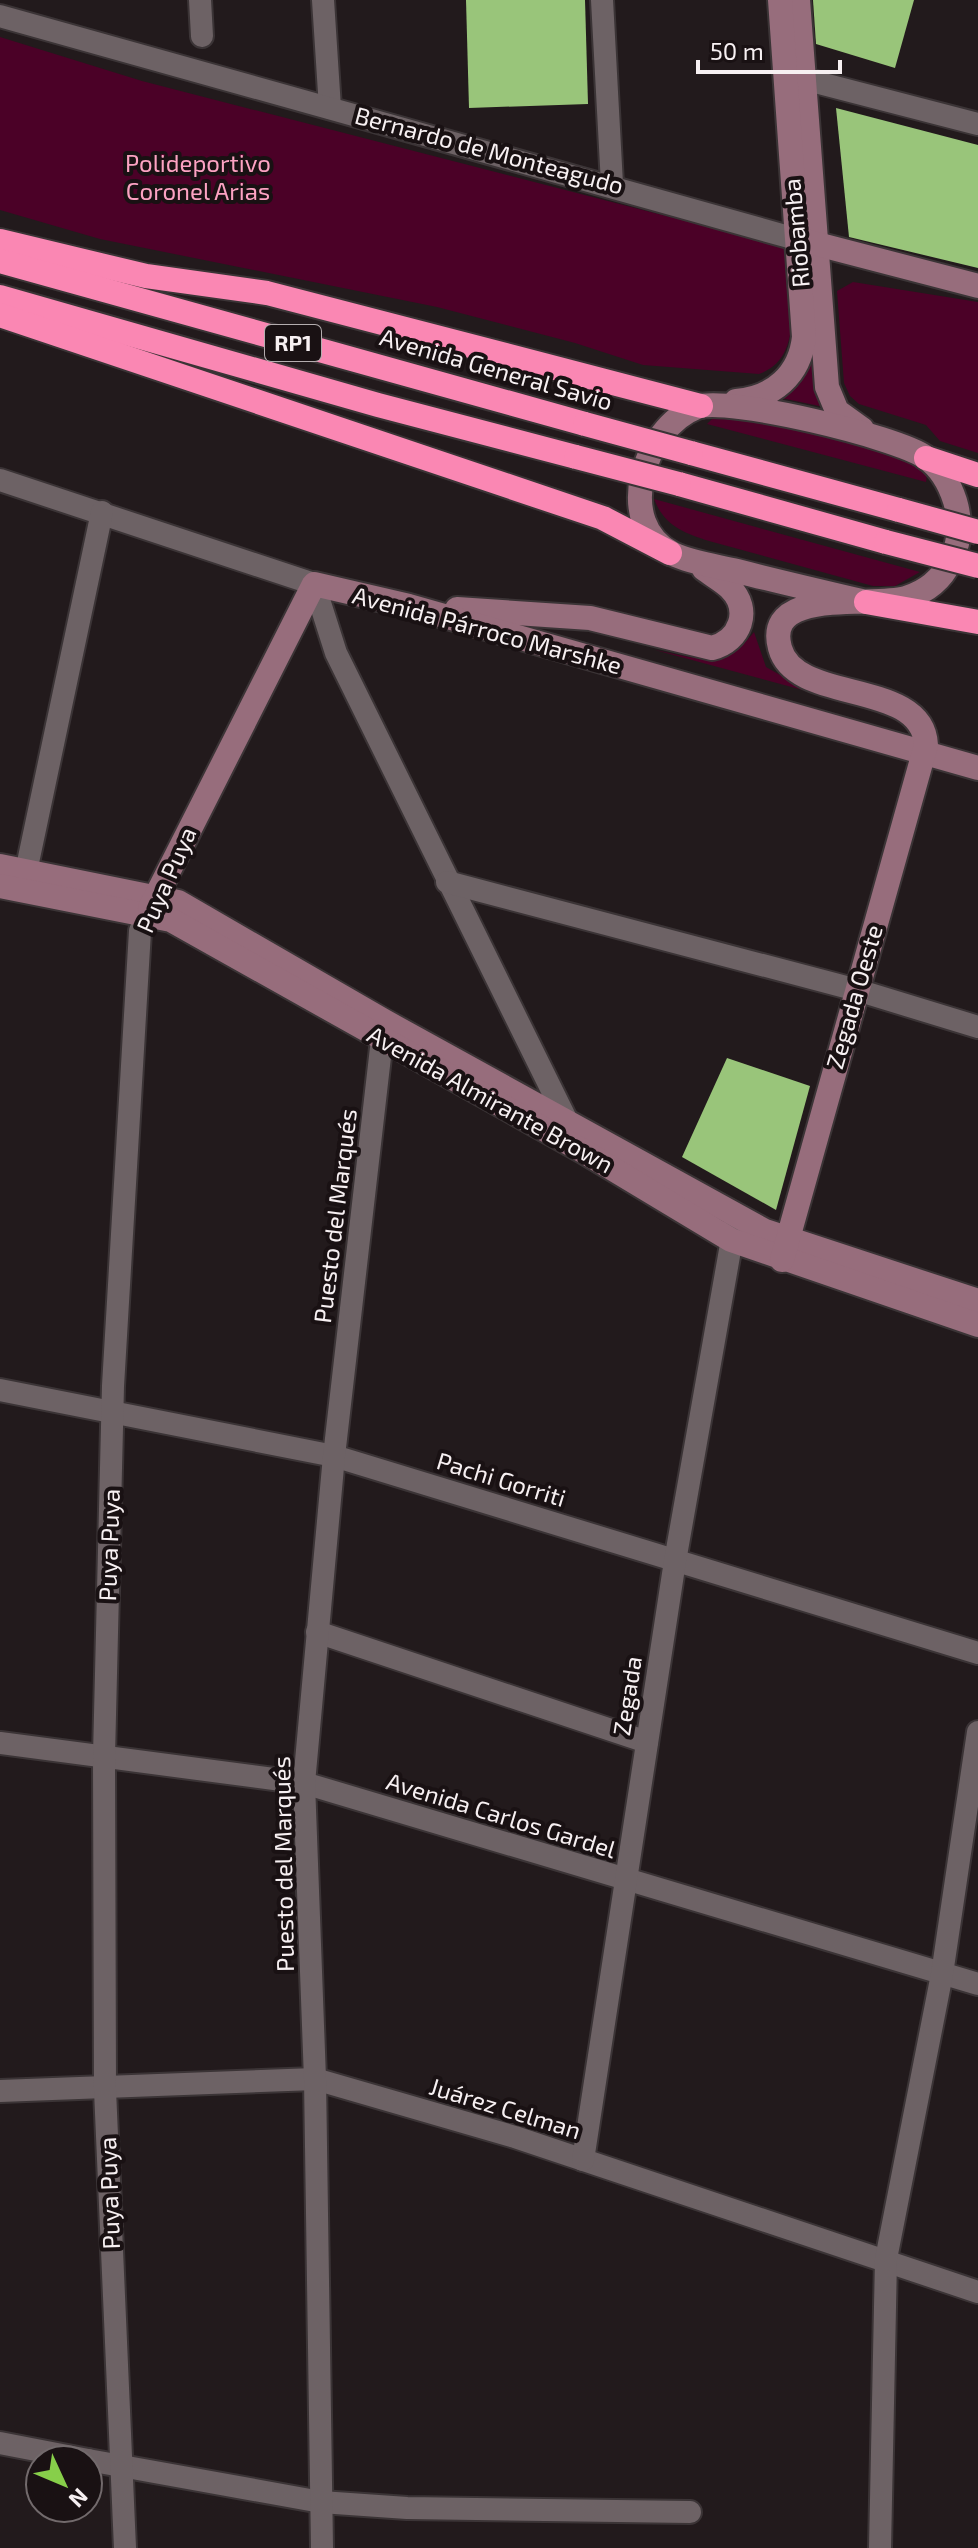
<svg xmlns="http://www.w3.org/2000/svg" width="978" height="2548" viewBox="0 0 978 2548" font-family="'Exo 2',sans-serif">
<style>
.green{fill:#4b0127}
.building{fill:#99c57a}
.lines{fill:none;stroke-linecap:round;stroke-linejoin:round}
.street-casing{stroke:#3b3436;stroke-width:26}
.secondary-casing{stroke:#3b3436;stroke-width:28}
.highway-casing{stroke:#3b3436;stroke-width:28}
.street{stroke:#6d6265;stroke-width:22}
.secondary{stroke:#976d7c;stroke-width:24}
.highway{stroke:#fa87b3;stroke-width:24}
.highway-bridge-casing{stroke:#3b3436;stroke-width:28;stroke-linecap:butt}
.highway-bridge{stroke:#fa87b3;stroke-width:24}
.labels{text-anchor:middle;stroke-width:8;stroke-linejoin:round;paint-order:stroke}
.shield{fill:#191113;stroke:#b4adaf;stroke-width:2}
.shield-label{font-size:22px;font-weight:bold;fill:#f7f0f2}
.street-label{font-size:24px;fill:#f7f0f2;stroke:#191113}
.park-label{font-size:24px;fill:#fca2c2;stroke:#191113}
</style>
<rect width="100%" height="100%" fill="#221a1c"/>
<g class="green">
<path d="M0 37 142 81 786 247C788 286 808 358 759 374L643 365 575 343 437 307 100 239 0 210Z"/>
<polygon points="853,282 978,302 978,453 940,441 926,425 859,404 850,396 844,383 837,291"/>
<polygon points="813,347 824,407 781,398"/>
<polygon points="715,416 748,417 913,460 927,473 926,482 707,424"/>
<path d="M654 499 920 572 895 586H873L709 541C683 533 664 525 654 499Z"/>
<path d="M754 632 766 667 810 692 655 650C698 658 724 671 754 632Z"/>
</g>
<g class="building">
<polygon points="466,0 585,0 588,104 469,108"/>
<polygon points="813,0 914,0 895,68 816,44"/>
<polygon points="836,108 978,145 978,268 849,237"/>
<polygon points="727,1058 810,1086 776,1210 682,1157"/>
</g>
<g class="lines">
<defs>
<g id="street">
<polyline points="200,0 202,36"/>
<polyline points="323,0 330,108"/>
<polyline points="602,0 612,184"/>
<polyline points="0,16 796,239"/>
<polyline points="804,79 978,124"/>
<polyline points="0,480 314,584 336,653 571,1129"/>
<polyline points="447,882 857,990 978,1027"/>
<polyline points="23,886 102,512"/>
<polyline points="0,1390 334,1456 978,1653"/>
<polyline points="317,1632 647,1742"/>
<polyline points="0,1743 304,1783 978,1984"/>
<polyline points="0,2091 315,2079 515,2137 978,2292"/>
<polyline points="583,2160 675,1561 735,1222"/>
<polyline points="0,2443 88,2460"/>
<polyline points="88,2460 321,2502 407,2508 690,2512"/>
<polyline points="125,2548 105,2090 104,1756 113,1386 140,931 147,914"/>
<polyline points="322,2548 315,2079 304,1783 334,1456 384,1022"/>
<polyline points="880,2548 886,2259 942,1974 978,1732"/>
</g>
<g id="secondary">
<polyline points="798,0 827,387 837,411 862,429"/>
<polyline points="798,239 978,286"/>
<path d="M736 401C773 398 800 375 804 337L780 0"/>
<path d="M457 609 590 618 712 648C740 641 752 610 730 588 723 581 712 575 704 569"/>
<polyline points="0,866 178,902 384,1021 765,1231 978,1301"/>
<polyline points="0,886 171,920 583,1151 731,1240 978,1325"/>
<polyline points="150,908 314,584 409,606 978,768"/>
<path d="M782 1260 926 745C923 678 795 705 780 648 763 586 874 608 906 598 926 592 942 579 951 560 960 542 961 521 955 501 950 485 940 467 925 457 897 437 728 396 697 407 643 428 613 524 673 554 692 563 716 566 737 571 780 582 823 592 866 602"/>
</g>
<g id="highway">
<polyline points="0,241 146,276 267,293 701,406"/>
<polyline points="0,261 585,424"/>
<polyline points="0,297 378,405 576,457"/>
<polyline points="0,315 603,518 670,553"/>
<polyline points="691,453 899,510"/>
<polyline points="926,458 978,475"/>
<polyline points="679,484 886,542"/>
<polyline points="866,602 978,622"/>
</g>
</defs>
<use href="#street" class="street-casing"/>
<use href="#secondary" class="secondary-casing"/>
<use href="#highway" class="highway-casing"/>
<use href="#street" class="street"/>
<use href="#secondary" class="secondary"/>
<use href="#highway" class="highway"/>
<defs>
<g id="highway-bridge">
<polyline points="585,424 691,453"/>
<polyline points="576,457 679,484"/>
<polyline points="899,510 978,532"/>
<polyline points="886,542 978,566"/>
</g>
</defs>
<use href="#highway-bridge" class="highway-bridge-casing"/>
<use href="#highway-bridge" class="highway-bridge"/>
</g>
<g class="labels">
<rect class="shield" x="265" y="325" width="56" height="36" rx="6"/>
<g class="shield-label">
<text x="293" y="351">RP1</text>
</g>
<g class="street-label">
<text transform="translate(489 151) rotate(15)" y="8">Bernardo de Monteagudo</text>
<text transform="translate(797 233) rotate(-95)" y="8">Riobamba</text>
<text transform="translate(496 370) rotate(16)" y="8">Avenida General Savio</text>
<text transform="translate(487 631) rotate(15)" y="8">Avenida Párroco Marshke</text>
<text transform="translate(167 880) rotate(-66)" y="8">Puya Puya</text>
<text transform="translate(855 997) rotate(-74)" y="8">Zegada Oeste</text>
<text transform="translate(490 1100) rotate(29)" y="8">Avenida Almirante Brown</text>
<text transform="translate(336 1216) rotate(-83)" y="8">Puesto del Marqués</text>
<text transform="translate(501 1480) rotate(17)" y="8">Pachi Gorriti</text>
<text transform="translate(110 1545) rotate(-88)" y="8">Puya Puya</text>
<text transform="translate(628 1696) rotate(-81)" y="8">Zegada</text>
<text transform="translate(501 1816) rotate(17)" y="8">Avenida Carlos Gardel</text>
<text transform="translate(284 1864) rotate(-91)" y="8">Puesto del Marqués</text>
<text transform="translate(505 2109) rotate(17)" y="8">Juárez Celman</text>
<text transform="translate(110 2193) rotate(-92)" y="8">Puya Puya</text>
</g>
<g class="park-label">
<text x="198" y="172">Polideportivo<tspan x="198" dy="28">Coronel Arias</tspan></text>
</g>
</g>
<g transform="translate(64 2484) rotate(134)"><circle r="38" fill="#191113" stroke="#726a6c" stroke-width="2"/>
<path d="M0-6L14 30L0 20L-14 30Z" fill="#87cf4a"/>
<text y="-12" font-size="22" font-weight="bold" text-anchor="middle" fill="#f7f0f2">N</text>
</g>
<path d="M698 60v12h142v-12" fill="none" stroke="#f7f0f2" stroke-width="4"/>
<text x="710" y="60" font-size="24" fill="#f7f0f2" stroke="#191113" stroke-width="6" paint-order="stroke">50 m</text>
</svg>
